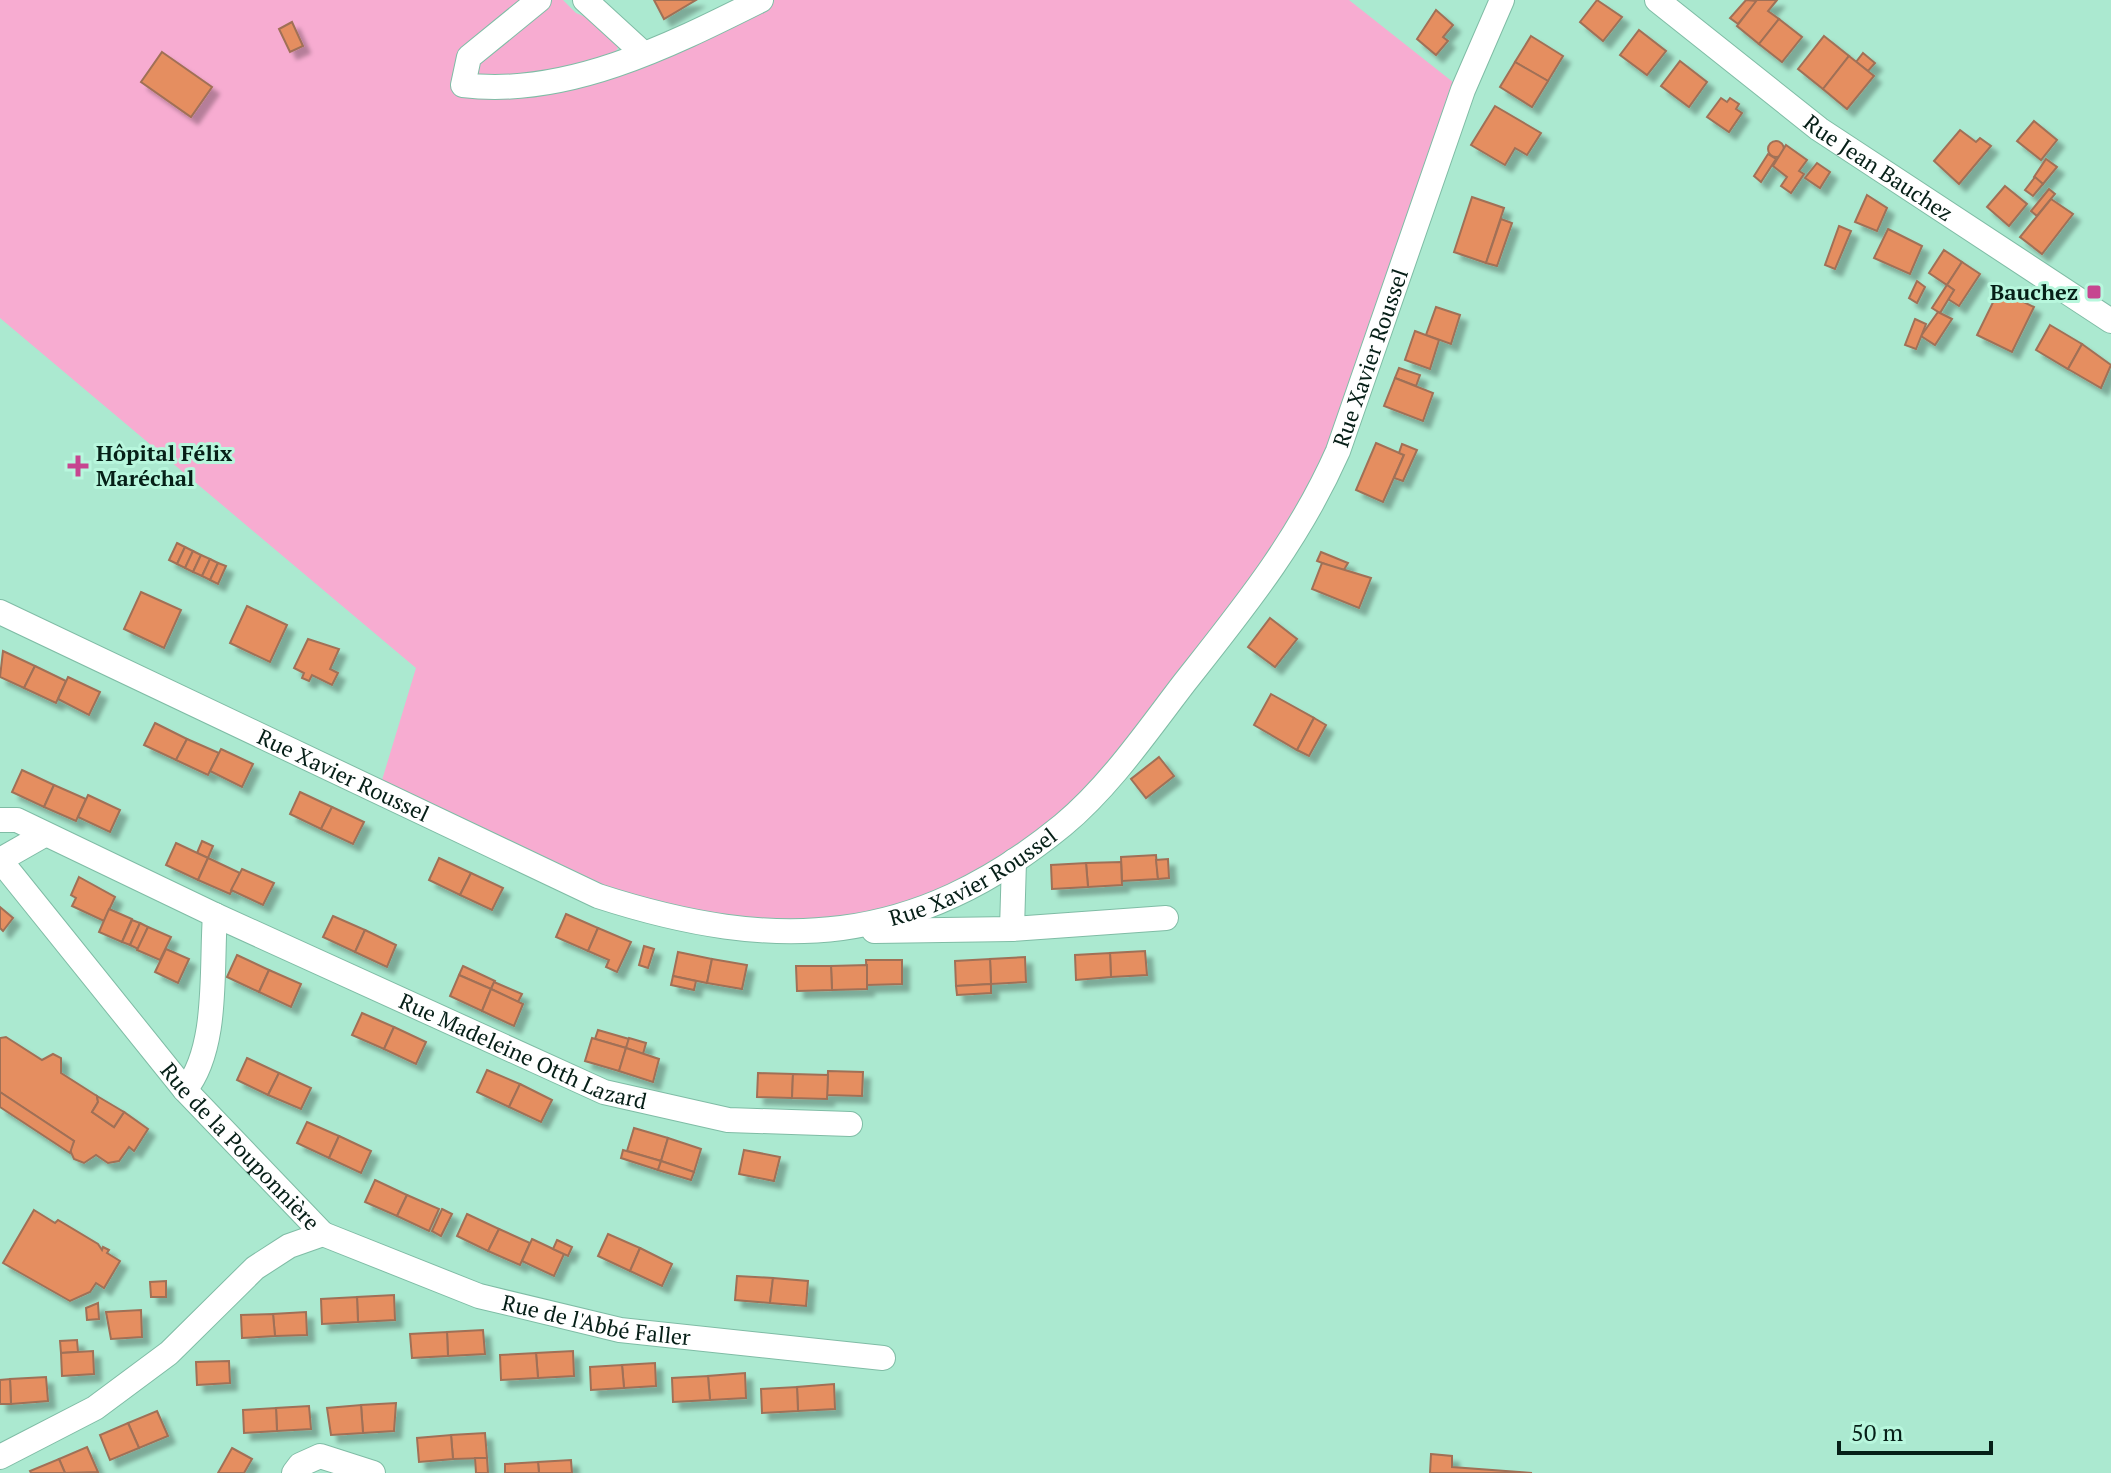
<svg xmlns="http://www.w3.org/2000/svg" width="2111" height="1473" viewBox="0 0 2111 1473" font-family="'PT Serif',serif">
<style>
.green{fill:#f7acd1}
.building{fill:#e58e60;stroke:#a07057;stroke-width:2;filter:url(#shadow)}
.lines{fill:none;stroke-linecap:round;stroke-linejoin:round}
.street-casing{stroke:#7fbca5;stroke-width:26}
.street{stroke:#fff;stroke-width:24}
.poi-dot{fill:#c64690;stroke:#b8f7dd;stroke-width:3}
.labels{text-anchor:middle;stroke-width:6;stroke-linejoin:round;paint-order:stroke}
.street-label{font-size:22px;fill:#061f17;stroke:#b8f7dd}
.poi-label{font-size:22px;font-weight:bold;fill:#061f17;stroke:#b8f7dd;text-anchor:end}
</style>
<defs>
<filter id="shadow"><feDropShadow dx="7" dy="7" stdDeviation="2" flood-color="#0004"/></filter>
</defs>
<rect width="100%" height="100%" fill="#abe9d0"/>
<polygon class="green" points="0,0 563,0 576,13 597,22 619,46 616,51 628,63 755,0 1349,0 1463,90 1338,451 1170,701 1014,861 848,929 643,911 379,790 416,668 0,318"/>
<g class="building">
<polygon points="654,0 696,0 664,19"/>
<polygon points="1597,0 1622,17 1603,41 1580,22"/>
<polygon points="1746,0 1757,1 1738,24 1730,18"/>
<polygon points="1777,0 1768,11 1779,19 1759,44 1737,26 1757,0"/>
<polygon points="1436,10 1453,25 1443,37 1448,41 1436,55 1417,39"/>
<polygon points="1779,19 1802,37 1782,62 1759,44"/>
<polygon points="292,22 303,46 290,52 279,29"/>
<polygon points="1639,30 1666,51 1647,75 1620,55"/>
<polygon points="1531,36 1563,56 1548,81 1515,62"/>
<polygon points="1824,36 1849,56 1823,89 1798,69"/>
<polygon points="162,52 212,87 191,117 141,82"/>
<polygon points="1863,53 1875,63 1868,71 1856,62"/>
<polygon points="1849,56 1874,76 1847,109 1823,89"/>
<polygon points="1680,61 1707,82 1689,107 1661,86"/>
<polygon points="1515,62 1548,81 1532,107 1500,87"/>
<polygon points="1721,98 1727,102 1730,98 1739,104 1736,109 1742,113 1729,132 1707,117"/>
<polygon points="1495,106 1541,133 1527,155 1515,148 1505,165 1471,145"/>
<polygon points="2034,121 2057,140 2041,160 2017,141"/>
<polygon points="1960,130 1976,142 1980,138 1991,146 1959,184 1934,161"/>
<circle cx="1776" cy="149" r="8"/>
<polygon points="1786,145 1807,160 1799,171 1804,174 1791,193 1781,186 1787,177 1773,166"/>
<polygon points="1768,154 1776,159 1761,182 1754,176"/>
<polygon points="2046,159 2057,167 2043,184 2034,177"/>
<polygon points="1817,163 1830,172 1820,188 1805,178"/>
<polygon points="2035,177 2043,184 2033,196 2025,190"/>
<polygon points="2005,186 2027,204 2009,226 1987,207"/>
<polygon points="2049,189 2055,194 2037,216 2031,211"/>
<polygon points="1867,195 1887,208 1877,231 1855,222"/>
<polygon points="1472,197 1504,208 1486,263 1454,252"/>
<polygon points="2051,199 2073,214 2042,254 2020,237"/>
<polygon points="1501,219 1512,223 1497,266 1486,263"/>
<polygon points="1839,226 1851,231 1835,269 1825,265"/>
<polygon points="1888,229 1922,246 1910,274 1874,258"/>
<polygon points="1944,250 1962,262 1947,285 1929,273"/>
<polygon points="1962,262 1980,274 1959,306 1948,299 1954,290 1947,285"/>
<polygon points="1917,281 1925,287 1917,303 1909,298"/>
<polygon points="1947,285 1954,290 1940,313 1932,308"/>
<polygon points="1999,290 2034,307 2012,352 1977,335"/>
<polygon points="1436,307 1460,315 1451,344 1426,335"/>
<polygon points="1938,312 1952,319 1935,345 1921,336"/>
<polygon points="1915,319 1926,324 1916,349 1905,345"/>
<polygon points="2050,325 2082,344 2068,369 2036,350"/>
<polygon points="1415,331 1439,340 1430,369 1405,360"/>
<polygon points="2082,344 2111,365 2101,388 2068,369"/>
<polygon points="1399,368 1420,375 1416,386 1395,378"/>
<polygon points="1395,378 1433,393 1423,421 1384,406"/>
<polygon points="1376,443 1404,455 1383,502 1356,490"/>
<polygon points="1402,444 1417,450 1403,481 1394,478 1404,455 1399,453"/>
<polygon points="177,543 185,547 177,564 169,560"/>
<polygon points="185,547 193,551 185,568 177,564"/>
<polygon points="193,551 201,555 193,572 185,568"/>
<polygon points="1321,552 1348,563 1345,568 1343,571 1317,561"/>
<polygon points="201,555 210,559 202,576 193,572"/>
<polygon points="210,559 218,563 210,580 202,576"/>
<polygon points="218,563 226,566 218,584 210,580"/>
<polygon points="1322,563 1371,578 1359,608 1312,589"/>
<polygon points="141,592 181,610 164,648 124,629"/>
<polygon points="247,606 287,625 270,662 230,643"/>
<polygon points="1270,618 1297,639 1275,667 1248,647"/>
<polygon points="308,639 339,649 330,669 338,673 332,685 312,675 309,681 302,678 304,673 294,668"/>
<polygon points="3,651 35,666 24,688 0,677"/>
<polygon points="35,666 66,681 56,703 24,688"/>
<polygon points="68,677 100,692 89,715 58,699"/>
<polygon points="1271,694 1314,718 1297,750 1254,725"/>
<polygon points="1314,718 1326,725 1309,756 1297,750"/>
<polygon points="155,723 187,739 176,760 144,745"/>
<polygon points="187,739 219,753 208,775 176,760"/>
<polygon points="221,749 253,764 242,787 210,771"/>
<polygon points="1159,757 1174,776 1146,798 1131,779"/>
<polygon points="22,770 54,785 44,807 12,792"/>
<polygon points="54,785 86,799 76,821 44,807"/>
<polygon points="300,792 332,807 321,829 290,814"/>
<polygon points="88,795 120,810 110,832 78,817"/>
<polygon points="332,807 364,822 353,844 321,829"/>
<polygon points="202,841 213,846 208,858 197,853"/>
<polygon points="176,843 208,858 198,880 166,865"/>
<polygon points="1156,855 1158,879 1122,881 1121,857"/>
<polygon points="208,858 240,873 230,894 198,880"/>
<polygon points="439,858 471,873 460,895 429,880"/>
<polygon points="1168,859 1169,878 1158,879 1156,860"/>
<polygon points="1121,862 1122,885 1088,887 1086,863"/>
<polygon points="1086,863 1088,887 1052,889 1051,865"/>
<polygon points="242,869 274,883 263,905 231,890"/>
<polygon points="471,873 503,888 492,910 460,895"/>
<polygon points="79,877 115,897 104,921 72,906 76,898 71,895"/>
<polygon points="0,907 13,918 3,931 0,928"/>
<polygon points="109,909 132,919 122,942 99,932"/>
<polygon points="566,914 598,928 588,951 556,937"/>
<polygon points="333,916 365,930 355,952 323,937"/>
<polygon points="132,920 140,923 130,945 122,942"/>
<polygon points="140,923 148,927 138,949 130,945"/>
<polygon points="148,927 171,937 160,960 137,950"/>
<polygon points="598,928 631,942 617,972 606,967 609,960 588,951"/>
<polygon points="365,930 396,945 387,967 355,952"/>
<polygon points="644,946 654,949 648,968 639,965"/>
<polygon points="166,949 189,959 178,983 155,972"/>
<polygon points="1145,951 1147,975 1111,977 1110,953"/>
<polygon points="678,952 712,959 707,983 673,976"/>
<polygon points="1110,953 1111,977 1076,980 1075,955"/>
<polygon points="237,955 269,970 259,992 227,977"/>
<polygon points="1025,957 1026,982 991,984 990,959"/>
<polygon points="712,959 747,965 742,989 707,983"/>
<polygon points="990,959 991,984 956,986 955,961"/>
<polygon points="866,960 902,960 902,984 867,985"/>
<polygon points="867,965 867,989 832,990 831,966"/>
<polygon points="463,966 495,981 491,989 459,975"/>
<polygon points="796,966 831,966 832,990 797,991"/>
<polygon points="269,970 301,984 291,1007 259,992"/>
<polygon points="459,975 491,989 482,1011 450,996"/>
<polygon points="673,976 696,981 694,990 671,985"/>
<polygon points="494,982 522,994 518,1002 491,989"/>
<polygon points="991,984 991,993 957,995 956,986"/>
<polygon points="491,989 523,1004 514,1026 482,1011"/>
<polygon points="362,1013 394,1027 384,1049 352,1035"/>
<polygon points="394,1027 426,1042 416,1064 384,1049"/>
<polygon points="598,1030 629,1039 626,1048 595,1039"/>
<polygon points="6,1037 42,1060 53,1054 61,1058 61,1073 97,1096 98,1102 92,1112 114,1127 124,1112 148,1129 134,1151 129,1147 119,1161 108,1163 96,1155 84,1163 74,1159 70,1150 74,1141 0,1092 0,1038"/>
<polygon points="592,1038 626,1048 619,1071 585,1061"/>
<polygon points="629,1038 646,1043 643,1054 626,1048"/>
<polygon points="626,1048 659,1059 653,1082 619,1071"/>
<polygon points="247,1058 279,1073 268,1095 237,1080"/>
<polygon points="487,1070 520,1084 509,1107 477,1092"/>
<polygon points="828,1071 863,1072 862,1096 827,1095"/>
<polygon points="279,1073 311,1088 301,1109 268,1095"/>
<polygon points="758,1073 793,1074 792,1098 757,1097"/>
<polygon points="793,1074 828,1075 827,1099 792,1098"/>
<polygon points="520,1084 552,1100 541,1122 509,1107"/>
<polygon points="0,1092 74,1141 70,1153 0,1107"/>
<polygon points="97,1096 124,1112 114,1127 92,1112 98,1102"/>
<polygon points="307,1122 339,1136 329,1158 297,1143"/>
<polygon points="634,1128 668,1138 661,1161 627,1151"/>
<polygon points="339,1136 371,1151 361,1173 329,1158"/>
<polygon points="668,1138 701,1149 694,1172 661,1161"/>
<polygon points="623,1150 661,1161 658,1170 621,1158"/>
<polygon points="744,1150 780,1157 774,1181 739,1174"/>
<polygon points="661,1161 694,1172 691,1180 658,1170"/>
<polygon points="375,1180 407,1195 397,1216 365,1202"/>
<polygon points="407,1195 439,1209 429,1231 397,1216"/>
<polygon points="442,1209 452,1214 441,1236 432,1231"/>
<polygon points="34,1210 55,1223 58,1220 98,1244 102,1250 103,1247 109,1250 107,1253 120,1261 104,1288 96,1283 90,1292 70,1301 3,1263"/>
<polygon points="467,1214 499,1229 488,1251 457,1236"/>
<polygon points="499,1229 530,1243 520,1265 488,1251"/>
<polygon points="608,1234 640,1248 630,1271 598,1256"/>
<polygon points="532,1239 564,1254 554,1276 522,1261"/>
<polygon points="557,1240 572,1247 568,1256 553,1249"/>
<polygon points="640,1248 672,1264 662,1286 630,1271"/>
<polygon points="737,1276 773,1278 770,1303 735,1300"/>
<polygon points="773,1278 808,1281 806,1306 770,1303"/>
<polygon points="166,1281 166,1297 151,1297 150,1282"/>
<polygon points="394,1295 395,1320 358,1322 357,1297"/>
<polygon points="357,1297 358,1322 322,1324 321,1299"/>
<polygon points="98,1303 99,1319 87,1320 86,1308"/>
<polygon points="141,1310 142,1337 111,1339 106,1312"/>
<polygon points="306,1312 307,1335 275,1336 273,1314"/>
<polygon points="273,1314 275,1336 242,1338 241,1315"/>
<polygon points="483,1330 485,1354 448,1356 447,1332"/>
<polygon points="447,1332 448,1356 412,1358 410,1334"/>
<polygon points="77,1340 78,1352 61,1353 60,1341"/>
<polygon points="93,1351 94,1374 62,1376 61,1353"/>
<polygon points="573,1351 574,1376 538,1378 536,1353"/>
<polygon points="536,1353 538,1378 501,1380 500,1355"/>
<polygon points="229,1361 230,1383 197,1385 196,1362"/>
<polygon points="655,1363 656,1386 624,1388 622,1365"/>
<polygon points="622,1365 624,1388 591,1390 590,1367"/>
<polygon points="745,1373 746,1398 710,1400 708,1376"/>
<polygon points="708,1376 710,1400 673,1402 672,1378"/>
<polygon points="46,1377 48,1401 11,1404 10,1379"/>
<polygon points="10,1379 11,1404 0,1404 0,1380"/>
<polygon points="834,1384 835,1409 798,1411 797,1387"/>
<polygon points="797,1387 798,1411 762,1413 761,1389"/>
<polygon points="396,1403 394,1431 363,1433 361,1405"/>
<polygon points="361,1405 363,1433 331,1435 327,1408"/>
<polygon points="309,1406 311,1429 277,1431 276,1408"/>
<polygon points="276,1408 277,1431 244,1433 243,1410"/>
<polygon points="157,1411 168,1436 139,1448 128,1423"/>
<polygon points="128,1423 139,1448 110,1460 100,1435"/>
<polygon points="485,1433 487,1458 453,1459 451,1435"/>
<polygon points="451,1435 453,1459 419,1462 417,1438"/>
<polygon points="87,1447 98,1472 65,1473 59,1459"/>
<polygon points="232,1448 252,1459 244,1473 218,1473"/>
<polygon points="1431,1454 1452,1456 1452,1467 1532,1473 1430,1473"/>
<polygon points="475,1458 487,1458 488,1473 476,1473"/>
<polygon points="59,1459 65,1473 31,1473 30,1471"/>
<polygon points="571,1460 572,1473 539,1473 538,1462"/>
<polygon points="538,1462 539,1473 505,1473 505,1464"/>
</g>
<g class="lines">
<defs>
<g id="street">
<path d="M539 0 469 57 463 85C566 98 671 45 761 0"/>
<polyline points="585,0 643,53"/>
<path id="s1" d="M1657 0 1819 129 2111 321"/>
<path id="s2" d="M0 612 598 896C777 954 914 947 1063 825 1110 786 1148 730 1185 682 1245 606 1298 541 1338 451L1463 90 1502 0"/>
<path id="s3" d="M0 820H17L215 915 604 1092 728 1120 850 1124"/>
<path id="s4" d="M0 860 185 1090 323 1234 289 1246 255 1268 169 1353 95 1408 0 1457"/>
<polyline points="0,860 44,835"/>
<polyline points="1012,929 1014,861"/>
<polyline points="874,931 1012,929 1166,918"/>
<path d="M185 1090C219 1048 211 969 215 915"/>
<path id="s5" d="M323 1234 479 1296 620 1330 883 1358"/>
<polyline points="294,1473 300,1465 320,1456 373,1473"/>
</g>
</defs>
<use href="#street" class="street-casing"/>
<use href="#street" class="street"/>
</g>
<g class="poi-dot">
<rect x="2086" y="284" width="16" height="16" rx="4"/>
<path d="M74 454h8v8h8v8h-8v8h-8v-8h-8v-8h8z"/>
</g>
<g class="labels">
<g class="street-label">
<text dy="8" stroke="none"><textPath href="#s1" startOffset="278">Rue Jean Bauchez</textPath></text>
<text dy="8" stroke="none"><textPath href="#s2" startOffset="1722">Rue Xavier Roussel</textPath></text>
<text dy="8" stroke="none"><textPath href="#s2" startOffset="380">Rue Xavier Roussel</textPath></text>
<text dy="8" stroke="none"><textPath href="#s2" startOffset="1052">Rue Xavier Roussel</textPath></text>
<text dy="8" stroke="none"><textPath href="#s3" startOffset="574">Rue Madeleine Otth Lazard</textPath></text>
<text dy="8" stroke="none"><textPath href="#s4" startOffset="374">Rue de la Pouponnière</textPath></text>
<text dy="8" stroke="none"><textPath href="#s5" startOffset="288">Rue de l'Abbé Faller</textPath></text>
</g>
<g class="poi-label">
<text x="2078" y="300">Bauchez</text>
<text x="96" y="461" text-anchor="start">Hôpital Félix<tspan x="96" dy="25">Maréchal</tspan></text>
</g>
</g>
<path d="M1839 1441v12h152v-12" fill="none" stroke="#061f17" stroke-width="4"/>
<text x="1851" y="1441" font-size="24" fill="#061f17" stroke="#b8f7dd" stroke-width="6" paint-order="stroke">50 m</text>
</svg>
